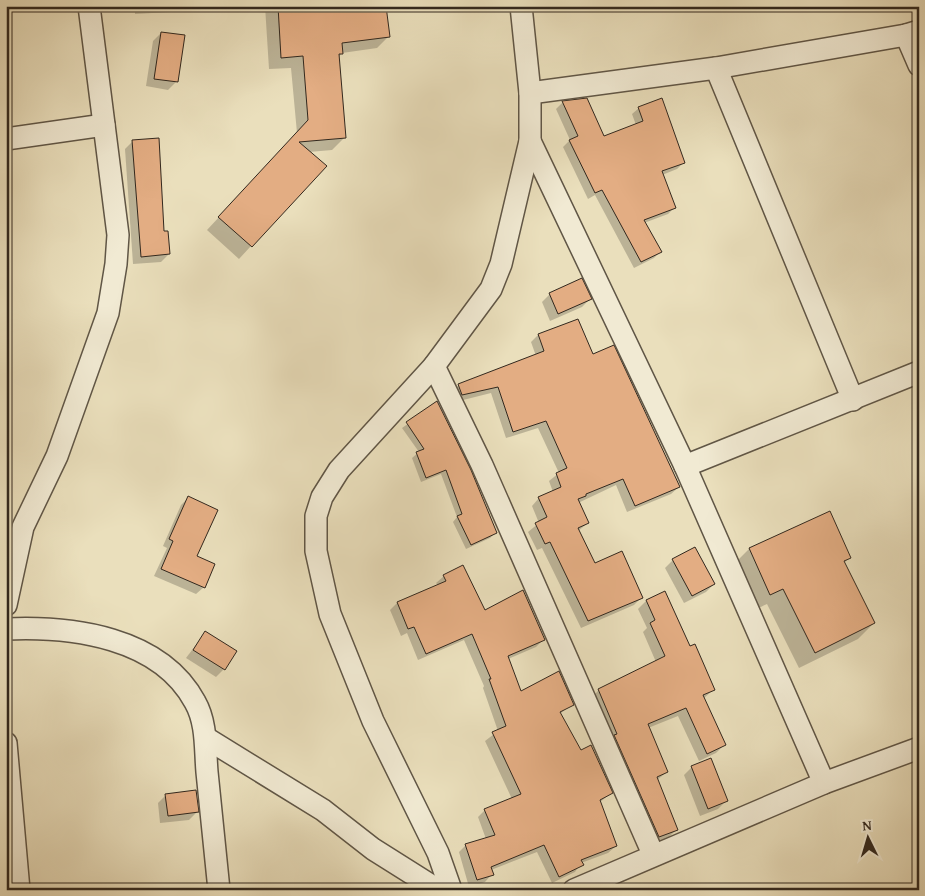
<svg xmlns="http://www.w3.org/2000/svg" width="925" height="896" viewBox="0 0 925 896" font-family="'Gentium Book Plus',serif">
<style>
.shadow{fill:#0003}
.building{fill:#e3ad83;stroke:#32281e}
.lines{fill:none;stroke-linecap:round;stroke-linejoin:round}
.minor-casing{stroke:#605646;stroke-width:24}
.minor{stroke:#f1ead3;stroke-width:21}
</style>
<rect width="100%" height="100%" fill="#eadfbc"/>
<filter id="stains"><feTurbulence type="fractalNoise" baseFrequency=".004" numOctaves="4"/><feColorMatrix values="0 0 0 0 .2 0 0 0 0 .09 0 0 0 0 .02 0 0 0 .5 -.17"/></filter>
<radialGradient id="worn" r=".72"><stop offset=".6" stop-color="#630" stop-opacity="0"/><stop offset="1" stop-color="#630" stop-opacity=".3"/></radialGradient>
<g class="shadow">
<polygon points="135,6 192,6 187,11 135,14"/>
<polygon points="265,6 385,6 389,36 377,48 342,53 338,58 344,138 332,150 309,152 325,166 239,259 207,230 297,133 291,68 269,69"/>
<polygon points="161,33 176,82 168,90 146,86 153,41"/>
<polygon points="563,102 603,137 636,125 632,114 639,108 683,163 677,169 662,175 675,207 668,214 644,223 660,252 654,258 634,268 595,195 588,199 563,147 570,140 556,109"/>
<polygon points="133,141 169,254 161,262 133,264 125,149"/>
<polygon points="550,294 590,299 582,307 550,321 542,302"/>
<polygon points="578,320 592,356 679,487 671,494 627,512 616,485 578,503 588,523 578,531 594,565 642,597 634,605 581,628 542,548 537,550 528,532 539,523 532,506 539,498 553,492 549,481 559,473 538,428 506,438 491,393 455,402 452,392 459,385 536,356 531,342 538,335"/>
<polygon points="437,403 495,533 490,538 466,549 453,522 457,517 441,474 421,482 412,458 419,452 402,428"/>
<polygon points="188,498 196,557 204,587 196,594 154,576 167,548 163,546 181,505"/>
<polygon points="829,513 850,558 844,563 874,623 858,639 799,668 767,604 754,610 733,565 749,549"/>
<polygon points="673,560 714,584 706,592 684,603 665,568"/>
<polygon points="444,576 485,611 544,639 536,647 508,659 520,693 572,704 560,714 580,751 611,793 599,803 616,846 608,853 581,863 575,872 552,883 537,852 491,870 492,874 485,882 469,887 459,852 466,845 486,839 478,817 485,810 512,799 485,741 498,731 483,688 484,686 464,640 418,660 407,633 401,636 390,610 397,603 438,585 436,583"/>
<polygon points="646,601 690,647 713,690 703,699 724,745 716,753 699,761 678,716 648,728 667,772 657,780 676,830 668,838 651,845 591,698 599,690 656,662 643,632 647,628 638,609"/>
<polygon points="205,633 224,669 216,677 186,658"/>
<polygon points="692,767 726,801 718,809 700,816 684,775"/>
<polygon points="166,795 197,812 189,820 160,823 158,803"/>
</g>
<g class="building">
<polygon points="278,6 386,6 390,37 342,43 343,54 339,54 346,138 299,142 327,166 252,247 218,217 308,120 303,56 281,58"/>
<polygon points="161,32 185,35 178,82 154,79"/>
<polygon points="587,98 604,136 643,121 638,107 662,98 685,163 662,171 676,208 644,220 662,252 641,262 602,190 595,193 569,140 578,136 562,101"/>
<polygon points="159,138 164,231 168,231 170,254 141,257 132,140"/>
<polygon points="582,278 592,299 558,314 549,293"/>
<polygon points="578,319 593,354 614,345 680,487 635,506 623,479 586,494 586,496 578,499 589,523 578,528 595,563 622,551 643,598 588,621 550,542 545,544 535,523 547,517 538,497 561,487 556,473 567,468 546,421 513,432 498,387 462,395 458,384 544,351 538,334"/>
<polygon points="437,401 471,470 497,533 471,545 457,516 462,514 446,470 426,478 416,452 424,449 406,422"/>
<polygon points="188,496 218,510 197,556 215,564 205,588 161,569 173,541 169,539"/>
<polygon points="830,511 851,558 844,561 875,623 815,653 783,589 770,595 749,548"/>
<polygon points="695,547 715,584 692,596 672,559"/>
<polygon points="463,565 485,610 523,590 545,640 508,656 521,691 559,671 574,705 560,712 581,750 591,745 613,793 600,800 617,846 581,860 584,865 559,877 544,845 491,867 494,875 477,880 465,844 495,835 484,809 521,794 492,732 506,726 489,679 491,679 472,634 426,654 414,627 408,629 397,602 446,581 443,575"/>
<polygon points="665,591 690,646 695,644 715,690 703,695 726,745 707,754 686,708 648,724 668,772 657,777 678,830 659,837 614,735 617,734 598,689 665,656 650,623 655,620 646,600"/>
<polygon points="205,631 237,651 225,670 193,650"/>
<polygon points="711,758 728,801 708,809 691,766"/>
<polygon points="196,790 199,812 168,816 165,794"/>
</g>
<g class="lines">
<defs>
<g id="minor">
<polyline points="906,35 919,65"/>
<polyline points="716,68 853,400"/>
<polyline points="530,93 716,68 906,35 919,31"/>
<polyline points="6,139 104,125"/>
<polyline points="530,141 685,466"/>
<polyline points="434,366 482,465 653,854"/>
<polyline points="6,605 23,527 57,456 108,313 116,264 118,235 89,6"/>
<path d="M6 629C72 626 160 637 195 702 207 723 205 749 207 772 211 811 215 851 219 890"/>
<polyline points="206,738 323,810 373,849 438,890"/>
<polyline points="6,743 19,890"/>
<polyline points="824,783 685,466 919,372"/>
<polyline points="451,890 438,853 373,721 330,614 316,551 316,516 322,497 339,470 434,366 491,289 501,264 530,141 530,93 521,6"/>
<polyline points="574,890 824,783 919,748"/>
</g>
</defs>
<use href="#minor" class="minor-casing"/>
<use href="#minor" class="minor"/>
</g>
<rect width="925" height="896" fill="none" stroke="#eadfbc" stroke-width="25"/>
<rect x="8" y="8" width="910" height="881" fill="none" stroke="#32281e" stroke-width="2.5"/>
<rect x="12" y="12" width="900" height="871" fill="none" stroke="#32281e"/>
<g transform="translate(868 838) rotate(355)" stroke="#f1ead3" stroke-width="4" paint-order="stroke">
<path d="M0-4L9 19L0 12L-9 19Z" fill="#32281e"/>
<text y="-8" font-size="14" font-weight="bold" text-anchor="middle" fill="#32281e">N</text>
</g>
<rect width="100%" height="100%" filter="url(#stains)"/>
<rect width="100%" height="100%" fill="url(#worn)"/>
</svg>
